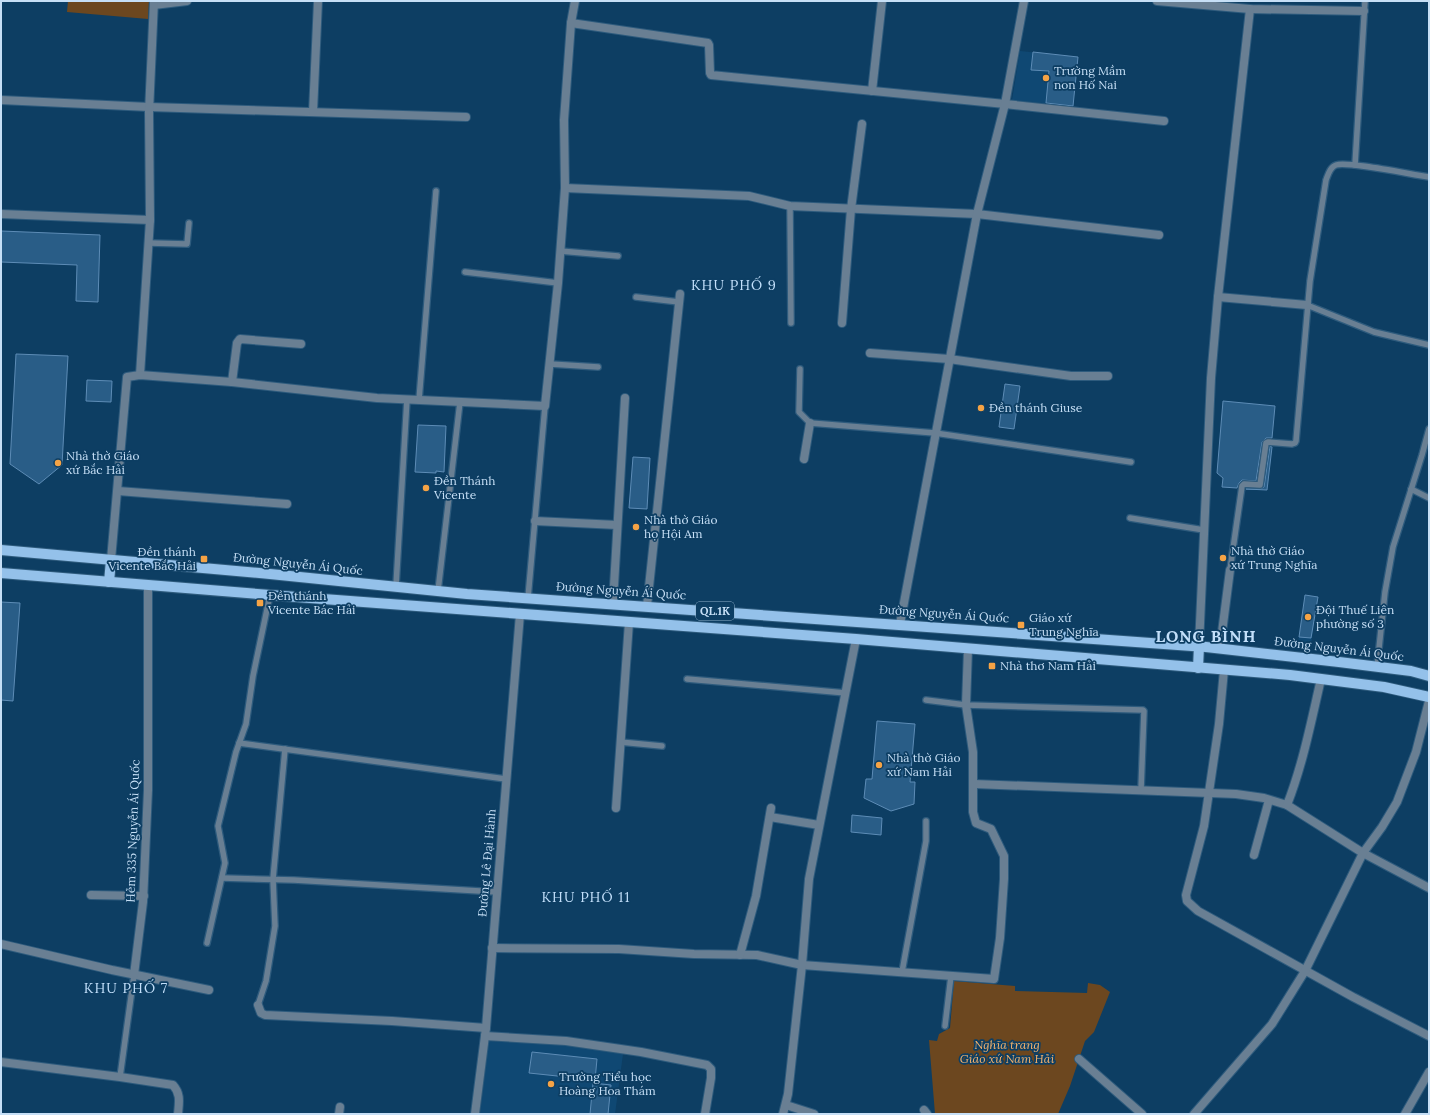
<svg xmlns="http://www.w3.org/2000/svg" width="1430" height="1115" viewBox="0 0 1430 1115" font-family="Lora,serif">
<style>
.built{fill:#0f4873}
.green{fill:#6c471f}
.building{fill:#295d87;stroke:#5d8cb6}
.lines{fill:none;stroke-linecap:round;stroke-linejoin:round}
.service-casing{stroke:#2e5b7d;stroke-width:8}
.minor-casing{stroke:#2e5b7d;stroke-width:10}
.primary-casing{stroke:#2e5b7d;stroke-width:12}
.service{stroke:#697f93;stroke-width:5.5}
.minor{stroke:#697f93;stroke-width:8}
.primary{stroke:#94c1ea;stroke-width:10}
.poi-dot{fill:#f5a345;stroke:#0d3e63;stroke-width:1.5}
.labels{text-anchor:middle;stroke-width:3.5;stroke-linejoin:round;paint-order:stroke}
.shield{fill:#0d3e63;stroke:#8eafca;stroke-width:1}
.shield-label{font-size:11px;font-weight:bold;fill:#c6dff6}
.poi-label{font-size:12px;fill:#c6dff6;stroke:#0d3e63;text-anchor:start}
.street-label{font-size:12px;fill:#c6dff6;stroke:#0d3e63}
.park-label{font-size:12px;font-style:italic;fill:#f8b46c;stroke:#0d3e63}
.quarter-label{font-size:14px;letter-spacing:1px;fill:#c2dffa;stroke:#0d3e63}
.district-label{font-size:16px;font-weight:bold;letter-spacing:1px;fill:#c2dffa;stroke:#0d3e63}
</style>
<rect width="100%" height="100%" fill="#0d3e63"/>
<g class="built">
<polygon points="1020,51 1078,57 1073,106 1012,100"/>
<polygon points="1305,595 1318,597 1310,651 1297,649"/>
<polygon points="489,1041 562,1045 623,1054 615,1114 480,1114"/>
</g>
<g class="green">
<polygon points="68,1 149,1 148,19 67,12"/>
<polygon points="954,981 1015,986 1015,991 1087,993 1088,983 1100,985 1110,992 1094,1032 1085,1041 1070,1086 1058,1114 935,1114 929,1040 937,1041 939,1034 950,1028"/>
</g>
<g class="building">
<polygon points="1033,52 1078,57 1073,106 1046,103 1049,71 1031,70"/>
<polygon points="1,231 100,235 98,302 76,301 77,265 1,262"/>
<polygon points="16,354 68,356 62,465 39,484 10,464"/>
<polygon points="87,380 112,381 111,402 86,401"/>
<polygon points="1005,384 1020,386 1014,429 999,427"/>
<polygon points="1223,401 1275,406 1272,438 1266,438 1262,442 1256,481 1242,480 1239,483 1237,488 1222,487 1223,478 1217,473"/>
<polygon points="418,425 446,426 444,472 436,471 436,473 415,472"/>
<polygon points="1270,446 1272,447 1267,490 1246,489 1260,489 1264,487"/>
<polygon points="633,457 650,458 647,509 629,508"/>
<polygon points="1305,595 1318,597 1311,638 1299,637"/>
<polygon points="1,602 20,603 13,701 1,700"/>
<polygon points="877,721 915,724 910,782 915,782 914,804 891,811 864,798 866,779 872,779"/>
<polygon points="852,815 882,818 881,835 851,832"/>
<polygon points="532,1052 597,1059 595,1080 529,1073"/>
<polygon points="593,1083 611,1085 608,1114 590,1114"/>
</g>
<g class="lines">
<defs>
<g id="service">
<polyline points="1355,165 1365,1"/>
<polyline points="790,206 791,323"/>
<polyline points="149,243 187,244 189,223"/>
<polyline points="560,251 618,256"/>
<polyline points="465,272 558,283"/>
<polyline points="636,297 679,302"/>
<polyline points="1307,305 1374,332 1429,345"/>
<polyline points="550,364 598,367"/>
<polyline points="800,369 799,412 810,423 935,433 1131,462"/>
<polyline points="419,400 436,191"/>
<polyline points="1411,489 1429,498"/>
<polyline points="1130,518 1204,530"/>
<path d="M1230 570 1242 486 1244 484 1260 485 1266 443 1268 442 1292 444 1295 443 1296 441 1310 281 1326 180C1328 175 1330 167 1336 165 1348 161 1413 175 1429 177"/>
<polyline points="396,586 407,399"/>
<polyline points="438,591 460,402"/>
<polyline points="528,598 545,406"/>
<polyline points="1377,667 1385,592 1393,547 1422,455 1429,429"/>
<polyline points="687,679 846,693"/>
<polyline points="926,700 966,705 1143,710 1144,711 1141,790"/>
<polyline points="620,742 662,746"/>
<polyline points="239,743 506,779"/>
<polyline points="222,878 294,880 497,892"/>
<polyline points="207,943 225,863 218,826 236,752 246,724 253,676 270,595"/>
<polyline points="902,972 926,841 926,821"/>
<polyline points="258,1005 266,981 275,926 273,879 285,749"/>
<polyline points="945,1026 951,976"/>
<polyline points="120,1077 134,975"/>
</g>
<g id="minor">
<polyline points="1157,1 1250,9 1364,11"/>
<polyline points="154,5 187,1"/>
<polyline points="571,23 708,43 709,45 710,73 711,75 1005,104 1164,121"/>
<polyline points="872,91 882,1"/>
<polyline points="1,100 149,107 466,117"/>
<polyline points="313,112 318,1"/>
<polyline points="565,188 749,196 790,206 977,214 1159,235"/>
<polyline points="1,214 150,220"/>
<polyline points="1218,297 1307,305"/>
<polyline points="842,323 851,209 862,124"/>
<polyline points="870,353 949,359 1071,376 1108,376"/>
<polyline points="140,375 150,220 149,112 154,1"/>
<polyline points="232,382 237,343 240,339 301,344"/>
<polyline points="804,459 810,423"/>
<polyline points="118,491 287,504"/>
<polyline points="535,521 617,525"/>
<polyline points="111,560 127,377 140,375 232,382 377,398 545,406 558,283 565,188 564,120 571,23 575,1"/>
<polyline points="613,603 625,398"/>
<polyline points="647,606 680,294"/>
<polyline points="900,624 977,214 1005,104 1024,1"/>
<polyline points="1199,646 1211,378 1218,297 1250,9"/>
<polyline points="1220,648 1230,570"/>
<polyline points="1224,670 1219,724 1204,826 1186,895 1187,901 1198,911 1353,997 1429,1036"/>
<polyline points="974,784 1236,794 1264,798 1287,805 1363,853 1429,888"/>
<path d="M1287 805C1303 764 1311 722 1321 679"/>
<polyline points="616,808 629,622"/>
<polyline points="770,817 819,825"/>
<polyline points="1254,855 1269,800"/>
<polyline points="91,895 144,896"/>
<polyline points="1,944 112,970 209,990"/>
<polyline points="492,948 619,949 694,954 757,955 802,965 994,979 1000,938 1004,879 1004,856 991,829 976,823 973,812 973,752 966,705 968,649"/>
<polyline points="740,955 756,896 771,808"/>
<polyline points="134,975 143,902 148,790 148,585"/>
<polyline points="258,1005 261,1013 265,1015 392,1021 486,1028"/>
<polyline points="485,1036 566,1041 641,1052 707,1065 711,1069 711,1078 705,1114"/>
<polyline points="1079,1059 1142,1114"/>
<path d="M1 1062 120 1077 173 1085C181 1094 179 1102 178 1114"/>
<polyline points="786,1105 814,1114"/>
<polyline points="924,1110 927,1114"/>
<polyline points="339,1114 340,1107"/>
<polyline points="475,1114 486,1028 520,614"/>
<polyline points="783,1114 788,1094 802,965 809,879 856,639"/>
<polyline points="1194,1114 1272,1024 1305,971 1363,853 1382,827 1397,802 1416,752 1429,701"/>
<polyline points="1405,1114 1429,1072"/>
</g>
<g id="primary">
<polyline points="1,550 270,574 467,594 1206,647 1339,662 1411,671 1429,676"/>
<polyline points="1,573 270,595 856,639 1290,675 1384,687 1429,697"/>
<polyline points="109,582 111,560"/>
<polyline points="1198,668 1199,646"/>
</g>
</defs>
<use href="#service" class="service-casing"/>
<use href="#minor" class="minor-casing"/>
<use href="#primary" class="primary-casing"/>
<use href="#service" class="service"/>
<use href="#minor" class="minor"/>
<use href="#primary" class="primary"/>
</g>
<g class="poi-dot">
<circle cx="1046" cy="78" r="4"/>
<circle cx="981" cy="408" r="4"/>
<circle cx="58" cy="463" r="4"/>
<circle cx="426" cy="488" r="4"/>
<circle cx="636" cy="527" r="4"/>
<circle cx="1223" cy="558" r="4"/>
<rect x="200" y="555" width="8" height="8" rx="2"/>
<rect x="256" y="599" width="8" height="8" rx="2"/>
<circle cx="1308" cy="617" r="4"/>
<rect x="1017" y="621" width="8" height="8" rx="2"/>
<rect x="988" y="662" width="8" height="8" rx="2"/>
<circle cx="879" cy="765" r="4"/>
<circle cx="551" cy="1084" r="4"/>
</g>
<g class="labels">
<rect class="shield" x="696" y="602" width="38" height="18" rx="3"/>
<g class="shield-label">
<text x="715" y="615">QL.1K</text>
</g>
<g class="poi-label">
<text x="1054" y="75">Trường Mầm<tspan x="1054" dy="14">non Hố Nai</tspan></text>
<text x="989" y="412">Đền thánh Giuse</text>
<text x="66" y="460">Nhà thờ Giáo<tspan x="66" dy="14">xứ Bắc Hải</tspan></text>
<text x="434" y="485">Đền Thánh<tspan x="434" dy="14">Vicente</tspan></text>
<text x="644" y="524">Nhà thờ Giáo<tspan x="644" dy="14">họ Hội Am</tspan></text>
<text x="1231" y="555">Nhà thờ Giáo<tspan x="1231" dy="14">xứ Trung Nghĩa</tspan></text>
<text x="196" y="556" text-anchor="end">Đền thánh<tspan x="196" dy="14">Vicente Bắc Hải</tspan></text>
<text x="268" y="600">Đền thánh<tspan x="268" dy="14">Vicente Bác Hải</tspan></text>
<text x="1316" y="614">Đội Thuế Liên<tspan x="1316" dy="14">phường số 3</tspan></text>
<text x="1029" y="622">Giáo xứ<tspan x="1029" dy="14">Trung Nghĩa</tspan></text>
<text x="1000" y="670">Nhà thơ Nam Hải</text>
<text x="887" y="762">Nhà thờ Giáo<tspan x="887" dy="14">xứ Nam Hải</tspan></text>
<text x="559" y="1081">Trường Tiểu học<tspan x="559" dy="14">Hoàng Hoa Thám</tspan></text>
</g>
<g class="street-label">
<text transform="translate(298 564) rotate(6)" y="4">Đường Nguyễn Ái Quốc</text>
<text transform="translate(621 591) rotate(4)" y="4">Đường Nguyễn Ái Quốc</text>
<text transform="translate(944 614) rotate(4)" y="4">Đường Nguyễn Ái Quốc</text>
<text transform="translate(1339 649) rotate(7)" y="4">Đường Nguyễn Ái Quốc</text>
<text transform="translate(133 831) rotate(-88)" y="4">Hẻm 335 Nguyễn Ái Quốc</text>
<text transform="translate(487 863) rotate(-85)" y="4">Đường Lê Đại Hành</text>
</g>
<g class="park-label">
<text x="1007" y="1049">Nghĩa trang<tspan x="1007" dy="14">Giáo xứ Nam Hải</tspan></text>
</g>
<g class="quarter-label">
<text x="734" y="290">KHU PHỐ 9</text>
<text x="586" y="902">KHU PHỐ 11</text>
<text x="126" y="993">KHU PHỐ 7</text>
</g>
<g class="district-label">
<text x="1206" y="642">LONG BÌNH</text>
</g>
</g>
<rect width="1430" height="1115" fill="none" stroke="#c6dff6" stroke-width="4"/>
</svg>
